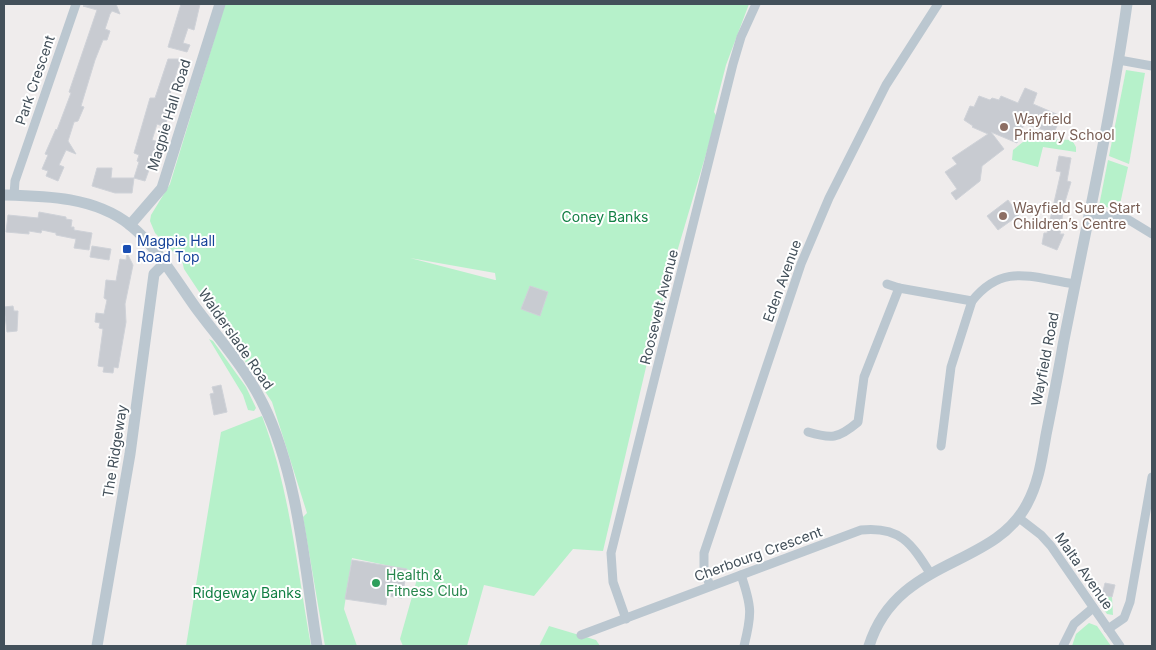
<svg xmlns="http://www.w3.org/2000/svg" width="1156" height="650" viewBox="0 0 1156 650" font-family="Inter,sans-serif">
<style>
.green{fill:#b6f1ca;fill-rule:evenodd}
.building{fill:#c8cbd1;stroke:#cfd2d8}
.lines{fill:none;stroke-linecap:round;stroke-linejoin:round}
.minor{stroke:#bbc7d0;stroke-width:9}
.tertiary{stroke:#bbc7d0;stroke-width:11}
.education-dot{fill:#8d6e63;stroke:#fff;stroke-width:2}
.transit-dot{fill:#1a4fb4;stroke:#fff;stroke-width:2}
.leisure-dot{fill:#2e9e5b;stroke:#fff;stroke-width:2}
.labels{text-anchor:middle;stroke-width:4;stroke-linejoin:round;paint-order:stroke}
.street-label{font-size:14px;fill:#43505a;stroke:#fff}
.education-label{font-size:14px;fill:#785e54;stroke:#fff;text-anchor:start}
.park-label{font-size:14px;fill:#117f43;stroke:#fff}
.transit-label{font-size:14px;fill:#164399;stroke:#fff;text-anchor:start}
.leisure-label{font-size:14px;fill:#27864d;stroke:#fff;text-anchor:start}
</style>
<rect width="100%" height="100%" fill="#efecec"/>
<g class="green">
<path d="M225 4H749L726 65 714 112 717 117 658 316 603 551 573 549 534 596 484 585 467 646H403L400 639 419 572 352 558 344 609 357 646H325L303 517 307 513 272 402 184 269 181 256 178 257 155 233 150 221 151 215 170 184ZM410 258 495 273 496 280H495Z"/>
<polygon points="1126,70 1145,73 1129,164 1109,156"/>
<polygon points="1028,138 1072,140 1076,147 1076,152 1043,147 1038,167 1012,160 1013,150"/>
<polygon points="1108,160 1128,167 1119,209 1099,206"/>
<polygon points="209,339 213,341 246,387 256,408 254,411 248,410 243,395"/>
<path d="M262 416C290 489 297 569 311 646H186L221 432Z"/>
<polygon points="1092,592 1112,597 1113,615 1107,614"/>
<polygon points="1089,623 1097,626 1111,646 1072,646 1076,634"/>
<polygon points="549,626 596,640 600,646 539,646"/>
</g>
<g class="building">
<polygon points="94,4 116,4 120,14 112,11 110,14 105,29 110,31 107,40 103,40 95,60 81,106 84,107 78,121 74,122 68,141 76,154 66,150 59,165 64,167 58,181 46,176 48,171 42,169 48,155 45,154 56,129 57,130 71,93 69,92 97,10 83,6"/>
<polygon points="181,4 200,4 194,30 188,28 183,43 190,45 187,52 168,47"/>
<polygon points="168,59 181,59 167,103 171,104 165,127 157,124 152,140 159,142 145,181 134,178 139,162 137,161 139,155 134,153 150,98 155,98"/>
<polygon points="1025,88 1037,93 1033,104 1061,116 1054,133 1024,124 1017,143 991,132 1004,149 982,166 980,181 956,200 951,193 957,189 945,172 957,164 952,158 988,134 972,127 973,126 964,120 970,106 974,107 979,96 990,100 992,98 999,100 1001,96 1018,103"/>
<polygon points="1059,156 1071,158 1067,181 1071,182 1064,205 1060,234 1064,234 1057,250 1042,244 1044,233 1047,233 1061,172 1056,171"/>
<polygon points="97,168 112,168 111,178 134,178 132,193 115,193 92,186"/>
<polygon points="1008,200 1019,215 998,230 987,216"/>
<polygon points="39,212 66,217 66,219 72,220 71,227 74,227 74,230 92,233 89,250 74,248 76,239 56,235 56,233 42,230 41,233 29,231 29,234 6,232 8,215 38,218"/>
<polygon points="92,246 111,249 109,260 90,257"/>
<polygon points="127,253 133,265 125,304 126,322 118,368 114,367 113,373 103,372 104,367 98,366 103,329 99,328 100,323 95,322 96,313 104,314 107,300 104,298 106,280 116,281 120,259 126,260"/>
<polygon points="530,286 548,292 540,316 521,309"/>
<polygon points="13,306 14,311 18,311 17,331 7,332 4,307"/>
<polygon points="221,385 227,412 214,415 210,394 214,393 212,387"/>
<polygon points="352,560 407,569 402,598 387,596 386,605 345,599"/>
<polygon points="1105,583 1115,585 1112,597 1102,595"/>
</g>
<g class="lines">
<g class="minor">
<polyline points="1119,60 1152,66"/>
<polyline points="14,195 15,181 76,4"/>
<polyline points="1089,213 1129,220 1152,234"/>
<path d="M887 284 899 288 972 301C1003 262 1032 278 1075 284"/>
<path d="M808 432C831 439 838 439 858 422L864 377 899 288"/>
<polyline points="941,446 951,367 972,301"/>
<polyline points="1019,518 1041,535 1051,546 1120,646"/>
<path d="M741 575C752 607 752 614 744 646"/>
<polyline points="710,586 704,569 704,553 801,264 829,198 886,85 938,4"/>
<polyline points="626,619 613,582 611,553 733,64 741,37 756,4"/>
<polyline points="1108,629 1124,618 1130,602 1152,477"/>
<path d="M581 635 861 530C900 526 911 543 930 573"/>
<polyline points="1063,646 1074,624 1093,608"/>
</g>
<g class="tertiary">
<path d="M4 195C47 196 95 197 130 225 157 247 176 280 196 308 219 339 246 369 263 404 298 474 305 569 317 646"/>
<polyline points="130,225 162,188 220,4"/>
<polyline points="97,646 130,454 154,274 164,264"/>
<path d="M869 646C897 557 993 569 1027 504 1039 482 1042 458 1046 435 1052 405 1058 375 1063 345 1085 232 1111 118 1127 4"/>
</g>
</g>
<g class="education-dot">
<circle cx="1004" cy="127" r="5"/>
<circle cx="1003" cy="216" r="5"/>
</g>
<rect class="transit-dot" x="122" y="244" width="10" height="10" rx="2.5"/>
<circle class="leisure-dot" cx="376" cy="583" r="5"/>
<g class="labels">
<g class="street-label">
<text transform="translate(35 80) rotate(-71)" y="5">Park Crescent</text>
<text transform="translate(169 115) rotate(-73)" y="5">Magpie Hall Road</text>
<text transform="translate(782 281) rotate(-70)" y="5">Eden Avenue</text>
<text transform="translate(659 307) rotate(-76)" y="5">Roosevelt Avenue</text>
<text transform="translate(236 339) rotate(55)" y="5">Walderslade Road</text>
<text transform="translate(1045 359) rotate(-79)" y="5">Wayfield Road</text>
<text transform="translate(115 451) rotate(-81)" y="5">The Ridgeway</text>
<text transform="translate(758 554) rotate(-20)" y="5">Cherbourg Crescent</text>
<text transform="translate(1084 571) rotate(55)" y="5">Malta Avenue</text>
</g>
<g class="education-label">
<text x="1014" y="124">Wayfield<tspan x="1014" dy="16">Primary School</tspan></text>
<text x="1013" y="213">Wayfield Sure Start<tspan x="1013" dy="16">Children’s Centre</tspan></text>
</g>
<g class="park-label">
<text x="605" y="222">Coney Banks</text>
<text x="247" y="598">Ridgeway Banks</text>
</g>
<g class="transit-label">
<text x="137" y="246">Magpie Hall<tspan x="137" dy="16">Road Top</tspan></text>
</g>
<g class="leisure-label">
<text x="386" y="580">Health &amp;<tspan x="386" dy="16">Fitness Club</tspan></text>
</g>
</g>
<rect width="1156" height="650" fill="none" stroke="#43505a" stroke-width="10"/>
</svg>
